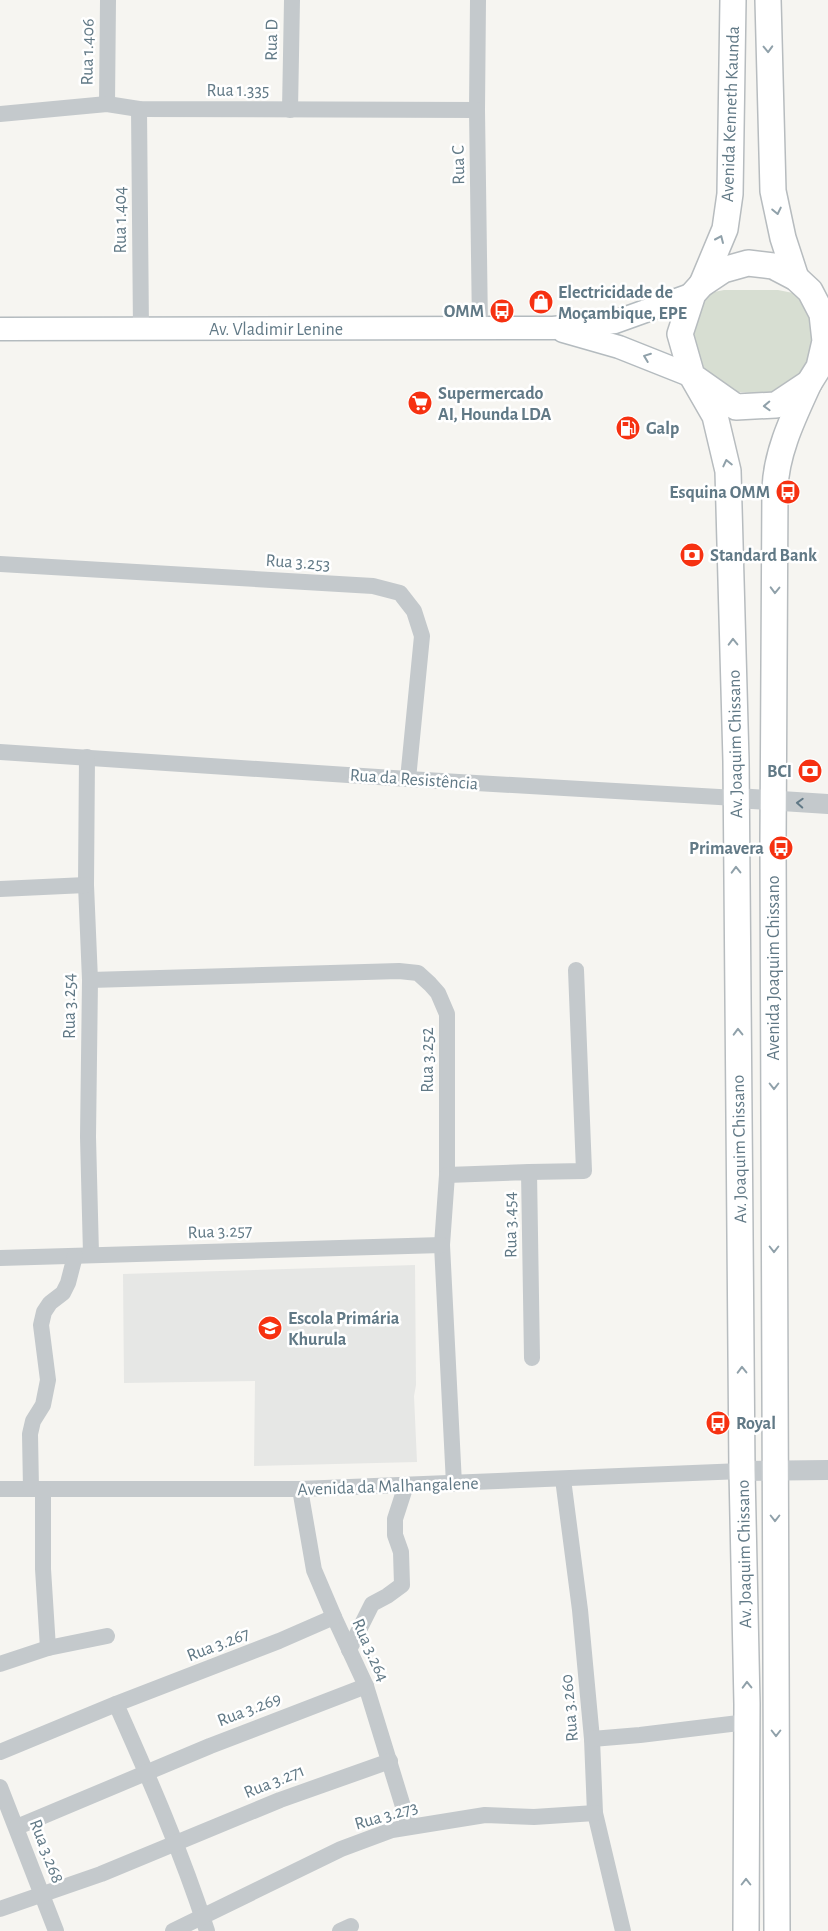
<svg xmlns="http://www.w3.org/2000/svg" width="828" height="1931" viewBox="0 0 828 1931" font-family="'Alegreya Sans',sans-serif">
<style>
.built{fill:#e6e7e5}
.green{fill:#d7ded2}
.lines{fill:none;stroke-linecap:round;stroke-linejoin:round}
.secondary-casing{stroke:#b4bbbf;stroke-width:25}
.primary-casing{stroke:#b7bcbf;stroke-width:28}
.minor{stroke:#c4c9cc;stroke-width:16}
.tertiary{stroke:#c4c9cc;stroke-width:20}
.secondary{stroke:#fff;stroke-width:22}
.primary{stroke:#fff;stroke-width:25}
.oneway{stroke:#90a1aa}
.oneway2{stroke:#617986}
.labels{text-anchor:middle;stroke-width:5;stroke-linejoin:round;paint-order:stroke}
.street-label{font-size:18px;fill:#617986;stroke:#fff}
.poi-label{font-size:18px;font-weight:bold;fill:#617986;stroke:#fff;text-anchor:start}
</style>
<rect width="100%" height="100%" fill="#f6f5f1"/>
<polygon class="built" points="415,1265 416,1385 414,1396 417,1462 254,1466 255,1381 124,1383 123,1274"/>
<polygon class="green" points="724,290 778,290 798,294 812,302 828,359 781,395 722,391 706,385 679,336 709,293"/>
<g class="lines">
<defs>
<g id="secondary">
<polyline points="0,329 553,328 615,322 693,294"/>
<polyline points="563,331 619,347 692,376"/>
</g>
<g id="primary">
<polyline points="768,0 773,191 783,238 796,278"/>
<polyline points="702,284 725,229 730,194 733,0"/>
<polyline points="692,376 736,407 776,405 809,383 819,367 825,341 822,314 810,291 796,278 773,266 748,263 723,270 702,284 693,294 680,334 692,376 715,416 728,471 736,761 742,1471 747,1704 746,1931"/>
<path d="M777 1931 773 845 775 489C776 452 794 416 809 383"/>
</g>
</defs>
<use href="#secondary" class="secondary-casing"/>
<use href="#primary" class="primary-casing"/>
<g class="minor">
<polyline points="478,0 477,110 480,328"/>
<polyline points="107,104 108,0"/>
<polyline points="139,109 141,330"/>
<polyline points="290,110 292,0"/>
<polyline points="0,114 107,104 139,109 477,110"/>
<polyline points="0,564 373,586 400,593 414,611 422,636 408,779"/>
<polyline points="0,752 408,779 736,798"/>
<polyline points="87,757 86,885 90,980 88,1137 91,1254"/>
<polyline points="0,889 86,885"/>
<polyline points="90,980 399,971 418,973 430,984 438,993 447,1014 447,1175 442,1245 454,1484"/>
<polyline points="529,1172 584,1171 576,970"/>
<polyline points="447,1175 529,1172 532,1358"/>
<polyline points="0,1258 442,1245"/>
<polyline points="563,1479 580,1610 592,1739 595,1813 623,1931"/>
<polyline points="0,1489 300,1489 742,1471"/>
<polyline points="31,1489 30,1434 33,1421 43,1405 48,1380 41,1325 44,1312 50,1303 63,1293 68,1283 75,1256"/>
<polyline points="300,1489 314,1570 334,1617 366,1686 409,1826"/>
<polyline points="43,1490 43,1569 48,1648"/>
<polyline points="349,1650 372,1604 387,1596 402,1585 401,1552 395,1535 395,1519 406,1485"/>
<polyline points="0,1664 48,1648 107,1636"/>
<path d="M116 1704C149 1778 182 1853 207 1931"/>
<polyline points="592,1739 640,1735 747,1722"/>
<polyline points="0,1752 116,1704 279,1641 334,1617"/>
<polyline points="0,1787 56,1931"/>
<polyline points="17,1827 210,1746 366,1686"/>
<polyline points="0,1909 101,1874 280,1800 390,1761"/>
<polyline points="173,1931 341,1849 392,1830 485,1815 534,1817 595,1813"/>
<polyline points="340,1931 351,1926"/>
</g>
<g class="tertiary">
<polyline points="736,798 828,804"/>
<polyline points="742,1471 828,1470"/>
</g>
<use href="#secondary" class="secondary"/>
<use href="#primary" class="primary"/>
</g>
<defs><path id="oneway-chevron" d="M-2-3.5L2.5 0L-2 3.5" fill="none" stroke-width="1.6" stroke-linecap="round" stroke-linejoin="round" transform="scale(1.25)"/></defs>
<g class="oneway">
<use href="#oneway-chevron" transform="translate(768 49) rotate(88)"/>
<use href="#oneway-chevron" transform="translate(777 211) rotate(78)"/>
<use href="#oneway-chevron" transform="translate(720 239) rotate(-66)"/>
<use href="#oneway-chevron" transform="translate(647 357) rotate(-159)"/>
<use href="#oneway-chevron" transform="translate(767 406) rotate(178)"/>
<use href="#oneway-chevron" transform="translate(727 463) rotate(-103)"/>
<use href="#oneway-chevron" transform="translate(775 590) rotate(91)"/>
<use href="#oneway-chevron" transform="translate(733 642) rotate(-91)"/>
<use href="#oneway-chevron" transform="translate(736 870) rotate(-91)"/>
<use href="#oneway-chevron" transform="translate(738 1032) rotate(-91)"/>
<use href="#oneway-chevron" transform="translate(774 1086) rotate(90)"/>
<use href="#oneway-chevron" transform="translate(774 1249) rotate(90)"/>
<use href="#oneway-chevron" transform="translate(742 1370) rotate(-91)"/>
<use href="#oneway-chevron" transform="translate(775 1518) rotate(90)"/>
<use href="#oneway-chevron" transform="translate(747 1685) rotate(-91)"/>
<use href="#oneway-chevron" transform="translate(776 1733) rotate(90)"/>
<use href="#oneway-chevron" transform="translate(746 1882) rotate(-90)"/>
</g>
<use class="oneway2" href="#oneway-chevron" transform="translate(800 803) rotate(-177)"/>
<defs>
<symbol id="shop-disc" viewBox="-11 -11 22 22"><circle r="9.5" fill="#f63111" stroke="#fff"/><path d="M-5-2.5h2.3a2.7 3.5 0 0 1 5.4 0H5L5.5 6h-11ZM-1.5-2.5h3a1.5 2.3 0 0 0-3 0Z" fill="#fff"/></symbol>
<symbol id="bus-disc" viewBox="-11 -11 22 22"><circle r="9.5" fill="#f63111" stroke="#fff"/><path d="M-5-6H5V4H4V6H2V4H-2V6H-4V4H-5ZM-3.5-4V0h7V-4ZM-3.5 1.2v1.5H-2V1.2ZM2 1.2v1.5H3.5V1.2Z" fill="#fff"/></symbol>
<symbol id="supermarket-disc" viewBox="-11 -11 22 22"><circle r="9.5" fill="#f63111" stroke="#fff"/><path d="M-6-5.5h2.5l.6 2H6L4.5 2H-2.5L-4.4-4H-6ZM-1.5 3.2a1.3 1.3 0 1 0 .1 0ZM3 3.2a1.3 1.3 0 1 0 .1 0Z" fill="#fff"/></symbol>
<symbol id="fuel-disc" viewBox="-11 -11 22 22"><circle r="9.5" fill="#f63111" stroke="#fff"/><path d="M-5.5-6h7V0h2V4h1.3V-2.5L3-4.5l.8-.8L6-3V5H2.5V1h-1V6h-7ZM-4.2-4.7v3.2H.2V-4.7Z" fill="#fff"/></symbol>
<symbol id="bank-disc" viewBox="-11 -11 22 22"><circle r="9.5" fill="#f63111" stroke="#fff"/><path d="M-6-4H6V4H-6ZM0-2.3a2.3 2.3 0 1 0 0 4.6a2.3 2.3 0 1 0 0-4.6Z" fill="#fff"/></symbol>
<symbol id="school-disc" viewBox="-11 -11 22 22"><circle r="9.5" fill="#f63111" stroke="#fff"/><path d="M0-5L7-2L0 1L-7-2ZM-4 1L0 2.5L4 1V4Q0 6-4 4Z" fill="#fff"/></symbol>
</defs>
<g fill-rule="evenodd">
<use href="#shop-disc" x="527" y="288" width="28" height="28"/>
<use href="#bus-disc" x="488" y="297" width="28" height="28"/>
<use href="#supermarket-disc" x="406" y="389" width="28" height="28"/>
<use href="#fuel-disc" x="614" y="414" width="28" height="28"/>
<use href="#bus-disc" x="774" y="478" width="28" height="28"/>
<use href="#bank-disc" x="678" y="541" width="28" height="28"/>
<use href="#bank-disc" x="796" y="757" width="28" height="28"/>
<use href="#bus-disc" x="767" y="834" width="28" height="28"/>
<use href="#school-disc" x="256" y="1314" width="28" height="28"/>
<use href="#bus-disc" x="704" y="1409" width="28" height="28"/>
</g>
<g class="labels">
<g class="street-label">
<text transform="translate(271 40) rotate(-89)" y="6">Rua D</text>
<text transform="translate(87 52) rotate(-89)" y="6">Rua 1.406</text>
<text x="238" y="96">Rua 1.335</text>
<text transform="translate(730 114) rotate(-88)" y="6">Avenida Kenneth Kaunda</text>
<text transform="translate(458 165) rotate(-91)" y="6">Rua C</text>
<text transform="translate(120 220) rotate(-90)" y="6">Rua 1.404</text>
<text x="276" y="335">Av. Vladimir Lenine</text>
<text transform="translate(298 562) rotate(4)" y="6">Rua 3.253</text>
<text transform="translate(735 744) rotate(-91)" y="6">Av. Joaquim Chissano</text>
<text transform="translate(414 779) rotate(4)" y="6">Rua da Resistência</text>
<text transform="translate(773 968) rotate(-90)" y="6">Avenida Joaquim Chissano</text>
<text transform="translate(69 1006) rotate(-90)" y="6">Rua 3.254</text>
<text transform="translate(427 1060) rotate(-90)" y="6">Rua 3.252</text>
<text transform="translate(739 1149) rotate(-91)" y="6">Av. Joaquim Chissano</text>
<text transform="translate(510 1225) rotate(-91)" y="6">Rua 3.454</text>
<text transform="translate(220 1231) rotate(-2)" y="6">Rua 3.257</text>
<text transform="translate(388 1486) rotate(-2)" y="6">Avenida da Malhangalene</text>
<text transform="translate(744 1554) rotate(-91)" y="6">Av. Joaquim Chissano</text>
<text transform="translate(218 1644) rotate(-21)" y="6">Rua 3.267</text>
<text transform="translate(371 1650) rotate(66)" y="6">Rua 3.264</text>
<text transform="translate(569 1708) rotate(-95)" y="6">Rua 3.260</text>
<text transform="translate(249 1709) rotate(-21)" y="6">Rua 3.269</text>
<text transform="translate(274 1781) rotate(-22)" y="6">Rua 3.271</text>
<text transform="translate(386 1815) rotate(-16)" y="6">Rua 3.273</text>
<text transform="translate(47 1851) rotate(69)" y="6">Rua 3.268</text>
</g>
<g class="poi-label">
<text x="558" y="298">Electricidade de<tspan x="558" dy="21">Moçambique, EPE</tspan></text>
<text x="484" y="317" text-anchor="end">OMM</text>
<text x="438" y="399">Supermercado<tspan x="438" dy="21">AI, Hounda LDA</tspan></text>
<text x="646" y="434">Galp</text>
<text x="770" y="498" text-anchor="end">Esquina OMM</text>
<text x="710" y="561">Standard Bank</text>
<text x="792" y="777" text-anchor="end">BCI</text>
<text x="764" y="854" text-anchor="end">Primavera</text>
<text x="288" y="1324">Escola Primária<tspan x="288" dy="21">Khurula</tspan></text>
<text x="736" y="1429">Royal</text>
</g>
</g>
</svg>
